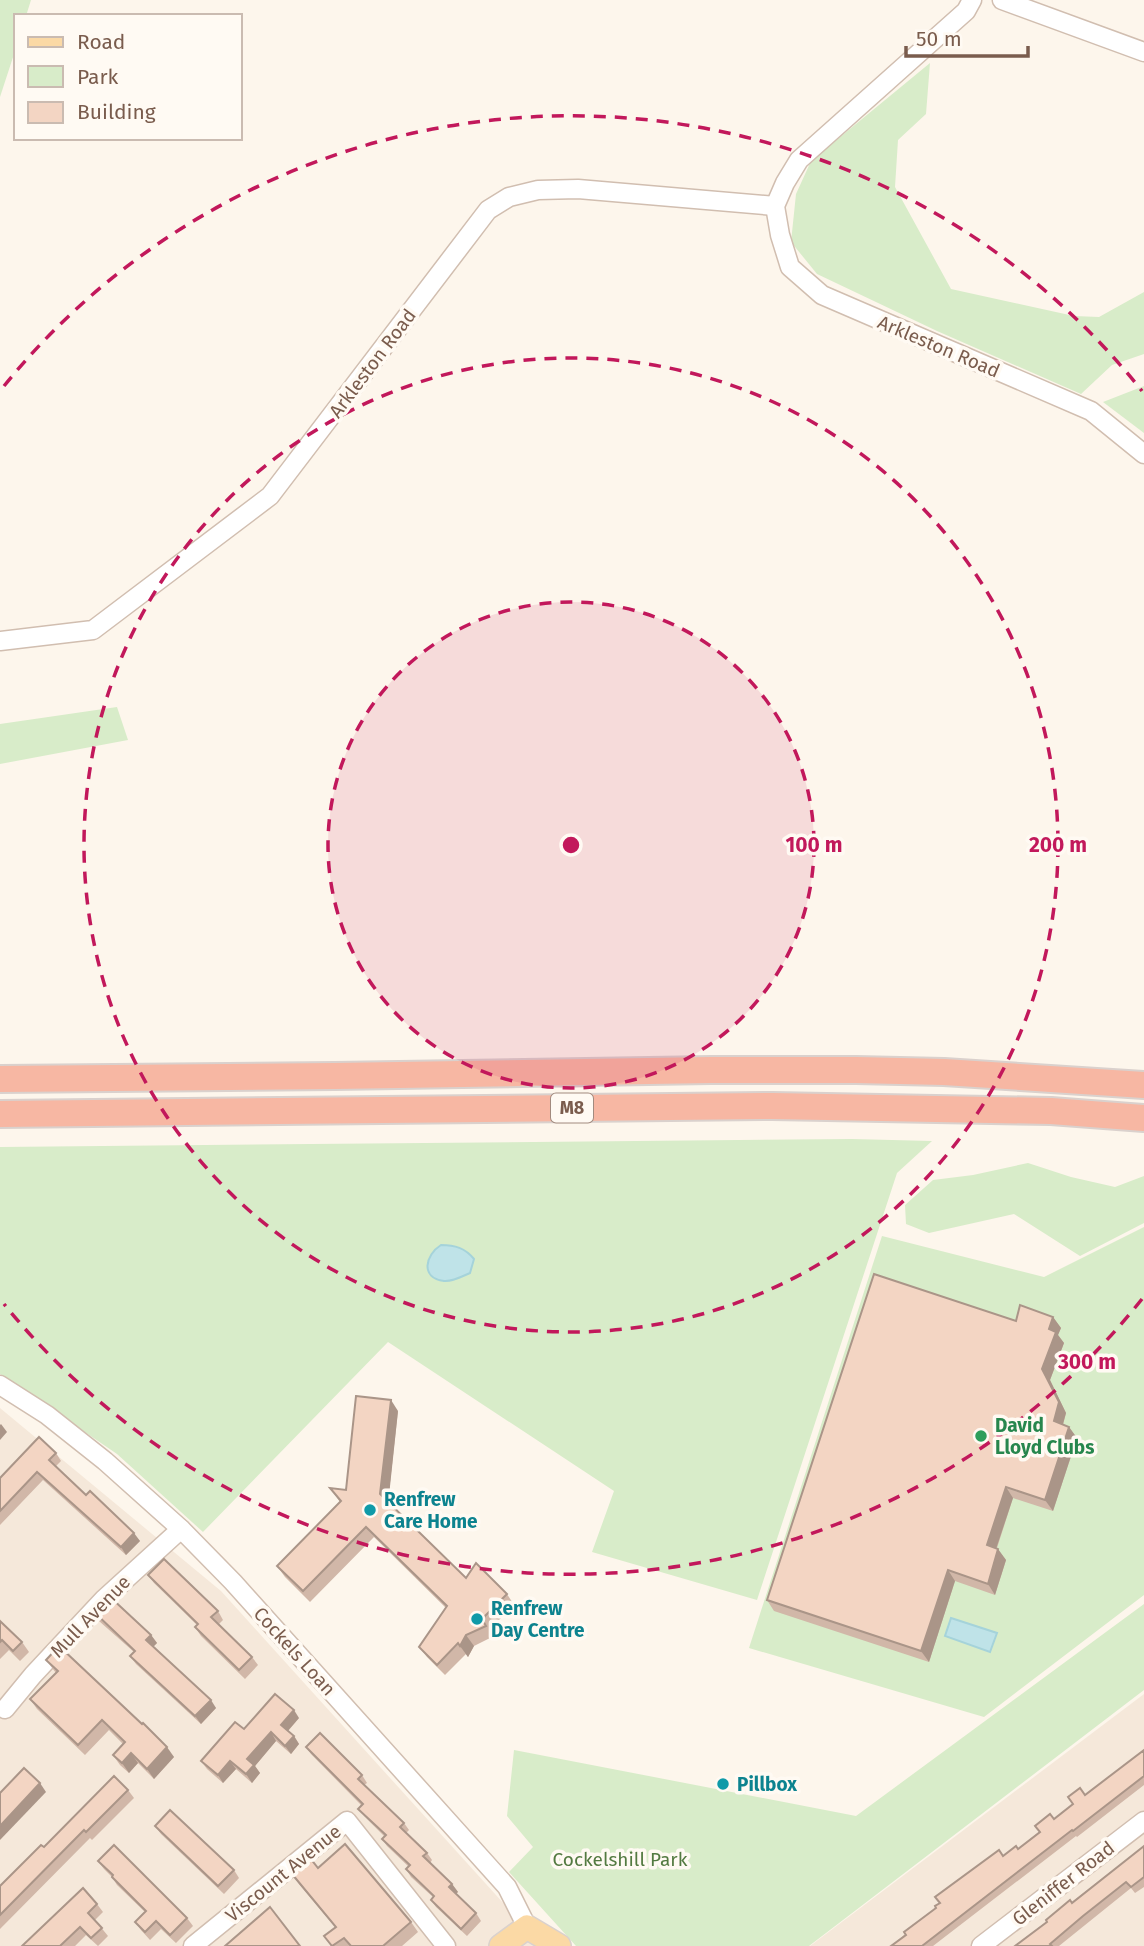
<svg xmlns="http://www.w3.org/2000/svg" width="1144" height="1946" viewBox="0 0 1144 1946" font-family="'Fira Sans',sans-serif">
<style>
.residential{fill:#f5e8da}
.green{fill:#d8ecc9}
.water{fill:#bfe3e8;stroke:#a5d3da;stroke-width:2}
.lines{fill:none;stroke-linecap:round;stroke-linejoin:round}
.minor-casing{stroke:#d1beb0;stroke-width:21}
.major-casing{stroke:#dad1cd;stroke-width:26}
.highway-casing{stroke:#dad1cd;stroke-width:30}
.minor{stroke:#fff;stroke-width:18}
.major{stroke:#fbd9a5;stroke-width:23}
.highway{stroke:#f7b7a3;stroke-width:26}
.wall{fill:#d1b7a8}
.shaded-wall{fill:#aa9588}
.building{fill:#f3d5c3;stroke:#aa9588;stroke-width:2}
.ring{fill:none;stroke:#c2185b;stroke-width:3.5;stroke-dasharray:12 9}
.leisure-dot{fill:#2e9e5b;stroke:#fffaf3;stroke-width:2.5}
.culture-dot{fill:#0f9aa8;stroke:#fffaf3;stroke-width:2.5}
.labels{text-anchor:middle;stroke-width:7;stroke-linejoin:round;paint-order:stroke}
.shield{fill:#fffaf3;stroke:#a28b7f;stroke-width:2}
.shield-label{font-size:18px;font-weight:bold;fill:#7a5c4d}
.street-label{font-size:19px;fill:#7a5c4d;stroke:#fffaf3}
.leisure-label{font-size:19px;font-weight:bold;fill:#27864d;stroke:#fffaf3;text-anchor:start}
.culture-label{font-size:19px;font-weight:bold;fill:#0d838f;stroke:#fffaf3;text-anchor:start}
.park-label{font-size:19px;fill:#537a41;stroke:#fffaf3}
.centre{fill:#c2185b;stroke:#fffaf3;stroke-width:3.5}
.ring-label{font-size:21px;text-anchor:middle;font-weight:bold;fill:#c2185b;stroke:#fffaf3;stroke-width:7;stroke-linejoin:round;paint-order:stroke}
</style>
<rect width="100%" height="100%" fill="#fdf6ec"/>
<g class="residential">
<polygon points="0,1408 221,1591 542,1946 0,1946"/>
<polygon points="1144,1694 1144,1946 810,1946"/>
</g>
<g class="green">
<polygon points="0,0 31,0 26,16 16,16 16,48 0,97"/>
<polygon points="930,63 926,114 898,140 895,187 951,289 1074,316 1099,317 1144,292 1144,354 1112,365 1081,394 937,331 817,274 791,242 796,194 811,161"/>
<polygon points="1144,386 1144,433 1103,402"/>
<polygon points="117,707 128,740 0,764 0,724"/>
<polygon points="852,1139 932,1141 897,1173 757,1600 592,1552 614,1491 388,1342 203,1532 117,1454 0,1374 0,1147"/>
<polygon points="1028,1163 1071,1177 1115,1187 1144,1176 1144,1223 1080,1256 1014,1214 929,1233 906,1224 905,1205 933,1180 973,1175"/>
<polygon points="1144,1227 1144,1595 984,1717 749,1648 882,1236 1044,1277"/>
<polygon points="1144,1604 1144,1690 809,1946 576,1946 509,1872 533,1847 507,1816 514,1750 856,1816"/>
</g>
<g class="water">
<path d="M441 1245C455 1245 465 1248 474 1259L470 1273C463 1276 452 1282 444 1281 420 1278 425 1255 441 1245Z"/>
<polygon points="951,1618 997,1633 990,1652 945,1636"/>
</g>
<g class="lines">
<defs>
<g id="minor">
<polyline points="972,0 966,11 799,160 785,183 775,206 780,235 790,267 822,295 1091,411 1144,454"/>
<polyline points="1002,0 1144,52"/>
<polyline points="0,641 93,630 270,496 488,210 509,197 538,190 578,189 775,206"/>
<polyline points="0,1385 47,1415 105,1461 181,1529 233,1582 507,1887 527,1927"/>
<polyline points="5,1709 33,1675 104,1599 181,1529"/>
<polyline points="193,1946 347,1821 446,1946"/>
<polyline points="981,1946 1144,1821"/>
</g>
<polyline id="major" points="501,1946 527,1927 559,1946"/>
<g id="highway">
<polyline points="0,1079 335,1076 711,1070 856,1070 944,1072 1144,1085"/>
<polyline points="0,1114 772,1106 1051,1111 1144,1118"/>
</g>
</defs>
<use href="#minor" class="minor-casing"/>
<use href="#major" class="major-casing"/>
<use href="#highway" class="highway-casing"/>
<use href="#minor" class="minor"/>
<use href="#major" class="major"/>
<use href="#highway" class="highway"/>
</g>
<g class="wall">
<polygon points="1053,1317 1061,1328 1058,1335 1064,1343 1050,1380 1066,1413 1063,1425 1069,1427 1077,1438 1053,1511 1013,1498 997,1548 1006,1560 995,1595 955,1581 929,1662 774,1611 767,1600 1016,1321"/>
<polygon points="398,1411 388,1501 466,1578 507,1594 514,1605 489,1630 494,1636 474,1646 468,1657 466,1654 445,1675 427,1657 419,1647 446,1608 374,1537 310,1602 285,1577 277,1566 340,1502 330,1488 346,1490"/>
<polygon points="56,1453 61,1461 56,1466 86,1495 140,1541 126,1555 43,1480 0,1525 0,1478"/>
<polygon points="148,1575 218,1611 223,1620 219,1624 252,1657 258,1665 245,1679 201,1636 195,1627 197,1625 154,1583"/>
<polygon points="94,1612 151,1635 157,1643 153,1647 216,1708 201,1724 136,1664 130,1656 134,1652 99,1621"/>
<polygon points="0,1621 22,1642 29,1652 20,1661 9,1650 0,1659"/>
<polygon points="46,1660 174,1757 154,1779 138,1763 129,1773 120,1765 113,1755 123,1744 109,1730 85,1755 37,1709 30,1699 56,1673"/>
<polygon points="299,1718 288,1731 294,1736 299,1744 291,1754 276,1741 255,1766 260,1773 252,1783 236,1769 223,1783 207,1769 201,1761 244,1729"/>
<polygon points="306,1747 362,1775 367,1783 364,1785 404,1823 409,1830 406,1833 427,1853 432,1860 430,1863 452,1884 458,1892 456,1894 476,1913 481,1921 467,1936 436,1907 431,1900 433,1897 411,1877 406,1869 409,1867 387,1846 382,1839 384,1836 364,1816 358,1809 361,1805 311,1754"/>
<polygon points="1144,1750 1144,1785 1077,1837 1076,1836 933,1946 891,1946 936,1908 1003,1856 1018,1849 1039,1832 1054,1819"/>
<polygon points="128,1790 134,1798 92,1840 90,1838 0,1929 0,1886 44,1847"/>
<polygon points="155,1826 234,1870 239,1878 224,1894 161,1834"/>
<polygon points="1144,1846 1144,1887 1135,1893 1131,1888 1059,1946 1015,1946"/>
<polygon points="98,1861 187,1918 193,1926 176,1943 161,1929 150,1940 141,1930 135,1922 145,1912 117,1885 112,1877 104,1869"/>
<polygon points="318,1868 411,1922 418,1932 402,1946 331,1946 324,1936 335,1927 299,1884 292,1874"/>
<polygon points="97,1904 103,1912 95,1920 108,1936 98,1946 86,1935 75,1946 22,1946"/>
</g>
<g class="shaded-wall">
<polygon points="1053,1317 1061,1328 1058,1335 1064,1343 1050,1380 1066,1413 1061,1431 1054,1421 1042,1369 1049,1329"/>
<polygon points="391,1400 398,1411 388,1505 380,1494"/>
<polygon points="1,1424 7,1432 0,1440 0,1425"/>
<polygon points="1069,1427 1077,1438 1053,1511 1045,1500"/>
<polygon points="1006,1487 1013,1498 994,1555 987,1545"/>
<polygon points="134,1533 140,1541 126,1555 121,1547"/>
<polygon points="998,1549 1006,1560 995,1595 988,1584"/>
<polygon points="948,1570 955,1581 929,1662 921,1651"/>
<polygon points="151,1635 157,1643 152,1648 146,1640"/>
<polygon points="466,1635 474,1646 468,1657 460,1646"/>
<polygon points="211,1700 216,1708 201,1724 195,1716"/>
<polygon points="294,1710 299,1718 286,1733 281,1725"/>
<polygon points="271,1732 276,1741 255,1766 260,1773 252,1783 246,1774 247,1759"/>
<polygon points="294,1736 299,1744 291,1754 285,1746"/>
<polygon points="167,1747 174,1757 154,1779 147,1769"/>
<polygon points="131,1753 138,1763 129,1773 122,1763"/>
<polygon points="230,1761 236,1769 223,1783 218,1775"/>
<polygon points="40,1783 46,1792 0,1840 0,1826"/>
<polygon points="452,1884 458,1892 454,1895 449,1887"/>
</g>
<g class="building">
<polygon points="874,1274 1016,1321 1020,1305 1053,1317 1049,1329 1056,1332 1042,1369 1059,1402 1054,1421 1069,1427 1045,1500 1006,1487 987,1545 998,1549 988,1584 948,1570 921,1651 767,1600"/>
<polygon points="356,1396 391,1400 380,1494 466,1578 476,1563 507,1594 482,1619 486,1626 466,1635 460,1646 458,1643 437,1665 419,1647 447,1606 366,1527 303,1591 277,1566 341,1501 330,1488 346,1490"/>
<polygon points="39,1437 56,1453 49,1460 86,1495 90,1491 134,1533 121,1547 37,1472 0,1511 0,1478"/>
<polygon points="164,1559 218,1611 211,1617 252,1657 239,1670 195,1627 198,1624 148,1575"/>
<polygon points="109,1596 151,1635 146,1640 211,1700 195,1716 130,1656 135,1651 94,1612"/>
<polygon points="0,1621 22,1642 13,1651 2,1640 0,1642"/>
<polygon points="59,1646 142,1724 143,1723 167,1747 147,1769 131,1753 122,1763 113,1755 125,1742 102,1720 78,1745 30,1699 58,1671 46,1660"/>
<polygon points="275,1694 294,1710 281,1725 294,1736 285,1746 271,1732 247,1759 254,1765 246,1774 230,1761 218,1775 201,1761 235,1722 244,1729"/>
<polygon points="320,1733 362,1775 358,1779 404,1823 400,1827 427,1853 423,1856 452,1884 449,1887 476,1913 461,1929 431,1900 434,1896 406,1869 410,1865 382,1839 386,1835 358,1809 363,1804 306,1747"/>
<polygon points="1144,1750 1144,1776 1073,1831 1072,1830 922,1946 891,1946 906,1935 904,1932 936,1908 935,1906 940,1903 935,1897 999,1850 1003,1856 1016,1846 1018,1849 1040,1832 1035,1826 1050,1814 1054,1819 1073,1804 1068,1797 1080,1788 1085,1795"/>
<polygon points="24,1768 40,1783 0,1826 0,1793"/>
<polygon points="114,1776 128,1790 86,1832 84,1830 0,1915 0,1886 41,1845 44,1847"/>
<polygon points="170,1810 234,1870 218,1886 155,1826"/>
<polygon points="345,1844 411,1922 383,1946 351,1946 344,1938 332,1946 324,1936 336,1927 292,1874 310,1858 318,1868"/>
<polygon points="114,1845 187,1918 170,1935 156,1921 145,1932 135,1922 146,1911 112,1877 113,1875 98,1861"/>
<polygon points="1144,1846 1144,1877 1131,1887 1126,1882 1083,1916 1050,1944 1052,1946 1015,1946 1047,1922 1046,1920 1070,1900 1072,1903"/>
<polygon points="83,1888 97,1904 88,1913 102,1928 91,1938 80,1927 60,1946 22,1946"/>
<polygon points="270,1907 300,1946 225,1946"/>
</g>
<circle cx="571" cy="845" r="243" fill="#c2185b" fill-opacity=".12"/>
<g class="ring">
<circle cx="571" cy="845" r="243"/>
<circle cx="571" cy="845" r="487"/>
<path d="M1142 1299A730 730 0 0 1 4 1304M4 386A730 730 0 0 1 1142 391"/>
</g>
<circle class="leisure-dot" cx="981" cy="1436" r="7"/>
<g class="culture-dot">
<circle cx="370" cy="1510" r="7"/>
<circle cx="477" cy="1619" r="7"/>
<circle cx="723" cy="1784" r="7"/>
</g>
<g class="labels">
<rect class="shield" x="551" y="1093.5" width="42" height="29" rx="5"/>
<g class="shield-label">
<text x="572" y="1114">M8</text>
</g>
<g class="street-label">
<text transform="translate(939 346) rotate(23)" y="7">Arkleston Road</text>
<text transform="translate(372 363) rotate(-53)" y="7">Arkleston Road</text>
<text transform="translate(90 1616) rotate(-46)" y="7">Mull Avenue</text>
<text transform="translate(295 1651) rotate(48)" y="7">Cockels Loan</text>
<text transform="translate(283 1873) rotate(-39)" y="7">Viscount Avenue</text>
<text transform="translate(1063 1883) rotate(-38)" y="7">Gleniffer Road</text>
</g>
<g class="leisure-label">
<text x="995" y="1432">David<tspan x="995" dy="22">Lloyd Clubs</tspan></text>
</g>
<g class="culture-label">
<text x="384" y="1506">Renfrew<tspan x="384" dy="22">Care Home</tspan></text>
<text x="491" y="1615">Renfrew<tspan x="491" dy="22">Day Centre</tspan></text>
<text x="737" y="1791">Pillbox</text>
</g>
<g class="park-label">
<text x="620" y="1866">Cockelshill Park</text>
</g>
</g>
<circle cx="571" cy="845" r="10" class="centre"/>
<g class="ring-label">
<text x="814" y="852">100 m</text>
<text x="1058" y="852">200 m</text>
<text x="1087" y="1369">300 m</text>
</g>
<rect x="14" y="14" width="228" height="126" fill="#fffaf3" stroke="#cabbb1" stroke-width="2"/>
<rect x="28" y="37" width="35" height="10" fill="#fbd9a5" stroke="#cabbb1" stroke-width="2"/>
<text x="77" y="49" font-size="21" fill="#7a5c4d">Road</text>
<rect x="28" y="66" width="35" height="21" fill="#d8ecc9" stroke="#cabbb1" stroke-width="2"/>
<text x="77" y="84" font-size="21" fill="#7a5c4d">Park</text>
<rect x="28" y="102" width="35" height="21" fill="#f3d5c3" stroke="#cabbb1" stroke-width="2"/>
<text x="77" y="119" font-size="21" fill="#7a5c4d">Building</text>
<path d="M906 46v10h122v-10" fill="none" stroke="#7a5c4d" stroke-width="3.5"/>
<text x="916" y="46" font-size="21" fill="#7a5c4d" stroke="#fffaf3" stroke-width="5" paint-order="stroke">50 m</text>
</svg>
